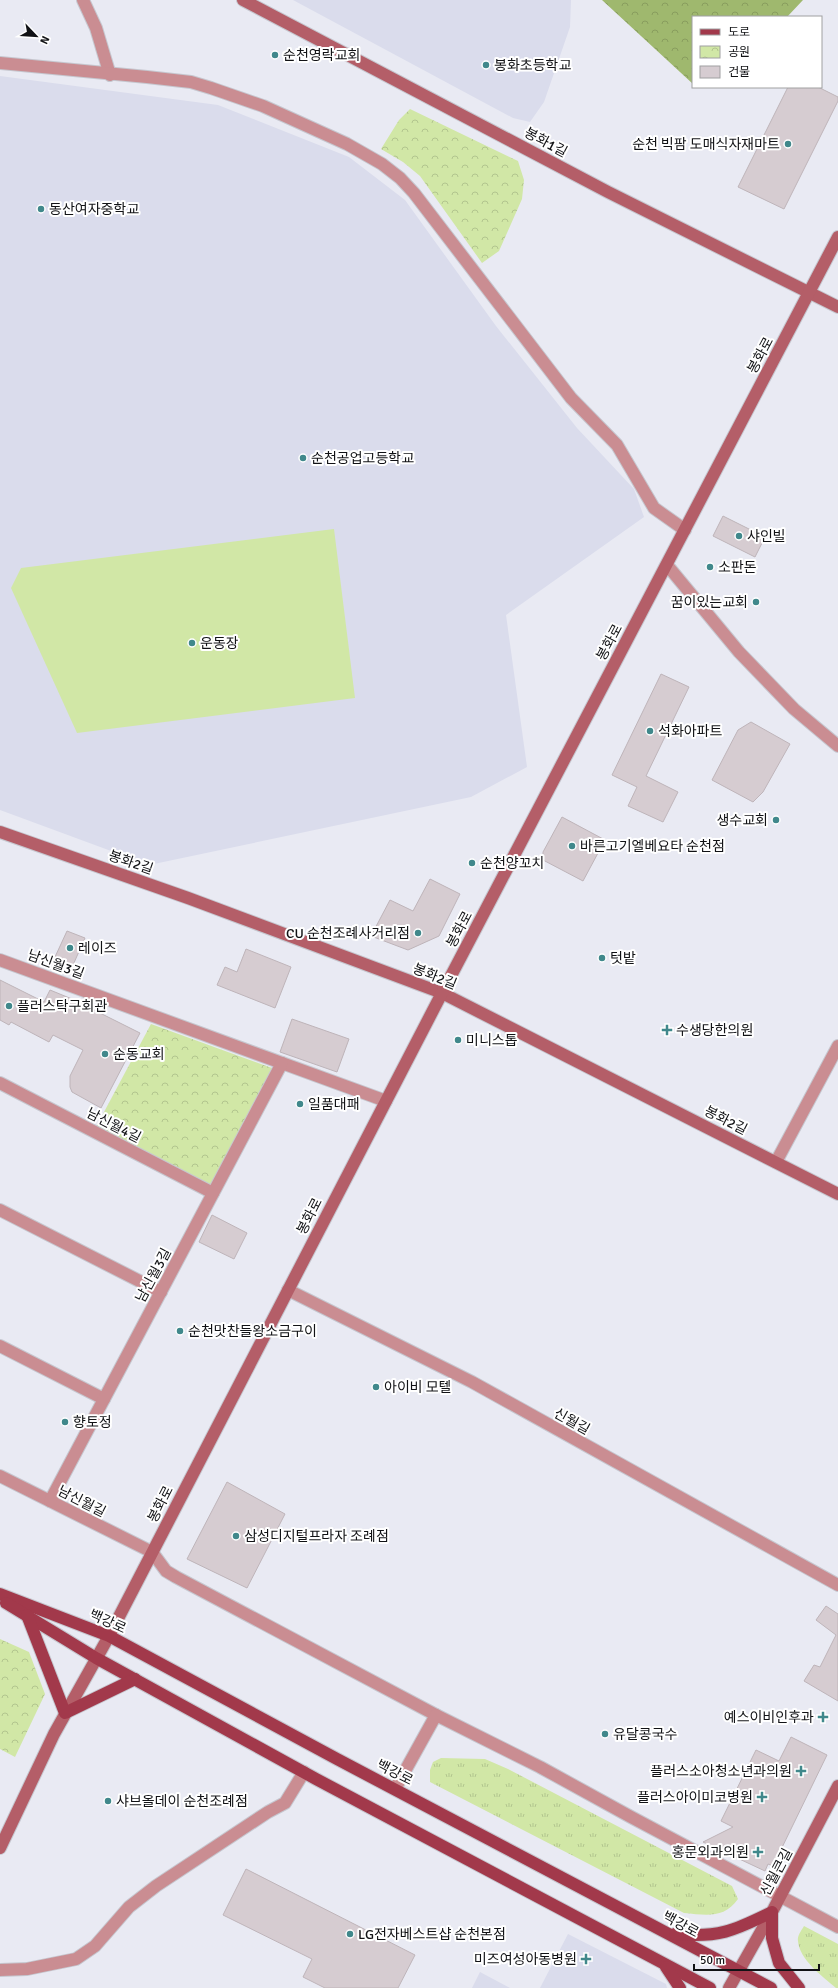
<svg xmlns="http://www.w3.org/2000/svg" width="838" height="1988" viewBox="0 0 838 1988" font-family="Signika,'Noto Sans KR',sans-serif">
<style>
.built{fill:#dadcec}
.grass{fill:url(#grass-tufts)}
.forest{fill:url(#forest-crowns)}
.park{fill:url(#park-crowns)}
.garden{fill:#d1e7a6}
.building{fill:#d6ccd1;stroke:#beb4b9}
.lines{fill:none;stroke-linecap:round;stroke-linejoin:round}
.street-casing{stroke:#c6c7cf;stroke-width:14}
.secondary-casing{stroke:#c6c7cf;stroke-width:14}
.primary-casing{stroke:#c6c7cf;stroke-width:14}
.street{stroke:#ca8d92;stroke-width:12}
.secondary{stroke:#b45e68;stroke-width:12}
.primary{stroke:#a2394b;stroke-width:12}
.poi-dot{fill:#40888b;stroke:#fff;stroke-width:1.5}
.labels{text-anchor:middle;stroke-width:4;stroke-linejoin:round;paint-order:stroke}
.poi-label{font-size:14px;fill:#111215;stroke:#fff;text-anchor:start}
.street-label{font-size:14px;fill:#111215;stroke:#fff}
</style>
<defs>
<pattern id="grass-tufts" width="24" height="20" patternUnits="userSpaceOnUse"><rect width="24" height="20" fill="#d1e7a6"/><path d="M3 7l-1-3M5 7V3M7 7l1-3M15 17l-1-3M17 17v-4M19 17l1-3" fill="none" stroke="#b2c58e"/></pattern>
<pattern id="forest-crowns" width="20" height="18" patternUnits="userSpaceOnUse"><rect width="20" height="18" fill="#9fb86e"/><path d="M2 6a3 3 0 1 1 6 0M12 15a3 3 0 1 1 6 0" fill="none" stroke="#889d5e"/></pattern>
<pattern id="park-crowns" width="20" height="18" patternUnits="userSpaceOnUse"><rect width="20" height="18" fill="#d1e7a6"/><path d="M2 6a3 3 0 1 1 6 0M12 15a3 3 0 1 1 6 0" fill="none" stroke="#b2c58e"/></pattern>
</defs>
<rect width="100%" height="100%" fill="#e9eaf3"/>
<g class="built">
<polygon points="293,0 571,0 570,27 544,102 530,122 513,118"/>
<polygon points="0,76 218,105 349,157 405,200 496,326 577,428 634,489 644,517 506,615 527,767 471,797 149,865 0,810"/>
<polygon points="568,1934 666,1984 667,1988 540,1988"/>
<polygon points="480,1972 510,1988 472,1988"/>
</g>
<g class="grass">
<path d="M441 1758 485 1759 508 1769 732 1886 738 1899C724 1919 706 1915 684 1913L430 1782V1770L433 1762Z"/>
<path d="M804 1926 838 1944V1988H836C823 1977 799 1959 798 1941 797 1936 801 1931 804 1926Z"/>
</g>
<polygon class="forest" points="602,0 803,0 787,17 693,17 693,84"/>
<g class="park">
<polygon points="410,109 518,161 524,180 522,199 499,251 482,263 420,176 403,162 381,149 399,120"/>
<polygon points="151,1024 272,1068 211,1185 96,1127"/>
<polygon points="0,1639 29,1652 45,1694 15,1757 0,1749"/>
</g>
<polygon class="garden" points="334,529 355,698 77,733 11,588 21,568"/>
<g class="building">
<polygon points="788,87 818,87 838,97 838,101 784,209 738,187"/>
<polygon points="723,516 765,537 755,557 713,536"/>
<polygon points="661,674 689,687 646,776 678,792 663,822 628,806 637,787 612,775"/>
<polygon points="751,722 790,744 763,792 753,802 712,780 738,730"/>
<polygon points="562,817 605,840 583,881 543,860 543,852"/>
<polygon points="430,879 460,894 439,936 408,950 371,936 390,900 413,911"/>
<polygon points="67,931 85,938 73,965 55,957"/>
<polygon points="246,949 291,967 275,1008 217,985 225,967 237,972"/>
<polygon points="0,980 44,1002 50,990 72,999 140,1033 101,1108 72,1092 70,1087 70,1076 83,1050 53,1035 49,1042 11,1022 9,1025 0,1020"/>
<polygon points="292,1019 349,1039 337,1072 280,1052"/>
<polygon points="212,1215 247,1233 234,1259 199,1242"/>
<polygon points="227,1482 285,1514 247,1588 187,1559"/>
<polygon points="826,1606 838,1614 838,1701 804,1681 814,1665 820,1667 836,1635 816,1620"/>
<polygon points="791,1737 827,1755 773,1866 768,1864 765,1871 703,1842 733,1827 721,1821 756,1750 779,1761"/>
<polygon points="246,1869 415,1955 398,1988 325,1988 303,1977 312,1959 223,1915"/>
</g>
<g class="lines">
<defs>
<g id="street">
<polyline points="83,0 96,28 110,75"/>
<polyline points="0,63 147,77 191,82 211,88 263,106 347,144 382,164 400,178 414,193 571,398 617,445 654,508 685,530"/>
<polyline points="667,565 739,652 794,709 838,746"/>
<polyline points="0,960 386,1101"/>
<polyline points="0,1083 213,1193"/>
<polyline points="776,1162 838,1046"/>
<polyline points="0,1210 161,1292"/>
<polyline points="288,1290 472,1382 838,1585"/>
<polyline points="0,1346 104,1399"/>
<polyline points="0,1476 152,1552 166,1571 176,1577 436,1715"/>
<polyline points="50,1501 282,1063"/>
<polyline points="395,1789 436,1715 540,1767 631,1817 838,1927"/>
<polyline points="0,1970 27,1969 76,1959 95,1946 129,1907 156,1886 268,1812 285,1803 304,1772"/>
</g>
<g id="secondary">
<polyline points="243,0 608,192 838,307"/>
<polyline points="0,832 188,898 442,993 838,1194"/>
<polyline points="0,1848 54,1734 109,1636 442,993 838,237"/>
<polyline points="729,1988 772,1912 838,1786"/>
</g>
<g id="primary">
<polyline points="0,1594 109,1636 337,1759 771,1988"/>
<polyline points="6,1603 96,1658 316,1779 710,1988"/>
<polyline points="27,1615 65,1713 135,1679"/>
<path d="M675 1934C718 1938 734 1931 772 1912V1938L779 1963 799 1988"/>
<polyline points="666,1967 680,1988"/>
</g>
</defs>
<use href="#street" class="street-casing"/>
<use href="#secondary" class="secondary-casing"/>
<use href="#primary" class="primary-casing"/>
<use href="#street" class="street"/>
<use href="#secondary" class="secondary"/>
<use href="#primary" class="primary"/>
</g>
<g class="poi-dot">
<circle cx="275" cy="55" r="4"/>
<circle cx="486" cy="65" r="4"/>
<circle cx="788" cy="144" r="4"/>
<circle cx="41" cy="209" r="4"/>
<circle cx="303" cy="458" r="4"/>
<circle cx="739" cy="536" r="4"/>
<circle cx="710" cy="567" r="4"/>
<circle cx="756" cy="602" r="4"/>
<circle cx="192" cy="643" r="4"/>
<circle cx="650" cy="731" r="4"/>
<circle cx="776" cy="820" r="4"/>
<circle cx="572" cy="846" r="4"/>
<circle cx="472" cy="863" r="4"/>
<circle cx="418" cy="933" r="4"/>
<circle cx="70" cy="948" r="4"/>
<circle cx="602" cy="958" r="4"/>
<circle cx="9" cy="1006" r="4"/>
<path d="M665 1024h4v4h4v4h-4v4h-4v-4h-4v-4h4z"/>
<circle cx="458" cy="1040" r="4"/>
<circle cx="105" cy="1054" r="4"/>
<circle cx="300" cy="1104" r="4"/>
<circle cx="180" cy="1331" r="4"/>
<circle cx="376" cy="1387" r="4"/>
<circle cx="65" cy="1422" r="4"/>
<circle cx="236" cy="1536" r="4"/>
<path d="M821 1711h4v4h4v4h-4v4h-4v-4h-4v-4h4z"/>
<circle cx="605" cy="1734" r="4"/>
<path d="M799 1765h4v4h4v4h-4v4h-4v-4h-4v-4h4z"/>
<path d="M760 1791h4v4h4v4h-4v4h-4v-4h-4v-4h4z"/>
<circle cx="108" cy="1801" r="4"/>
<path d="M756 1846h4v4h4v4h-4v4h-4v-4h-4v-4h4z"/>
<circle cx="350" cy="1934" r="4"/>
<path d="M584 1953h4v4h4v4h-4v4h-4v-4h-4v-4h4z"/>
</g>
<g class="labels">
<g class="poi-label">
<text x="283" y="60">순천영락교회</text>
<text x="494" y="70">봉화초등학교</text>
<text x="780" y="149" text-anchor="end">순천 빅팜 도매식자재마트</text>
<text x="49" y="214">동산여자중학교</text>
<text x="311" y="463">순천공업고등학교</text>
<text x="747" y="541">샤인빌</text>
<text x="718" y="572">소판돈</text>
<text x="748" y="607" text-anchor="end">꿈이있는교회</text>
<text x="200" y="648">운동장</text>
<text x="658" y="736">석화아파트</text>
<text x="768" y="825" text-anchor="end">생수교회</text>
<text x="580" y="851">바른고기엘베요타 순천점</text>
<text x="480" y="868">순천양꼬치</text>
<text x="410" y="938" text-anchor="end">CU 순천조례사거리점</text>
<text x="78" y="953">레이즈</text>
<text x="610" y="963">텃밭</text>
<text x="17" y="1011">플러스탁구회관</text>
<text x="676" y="1035">수생당한의원</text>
<text x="466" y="1045">미니스톱</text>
<text x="113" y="1059">순동교회</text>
<text x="308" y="1109">일품대패</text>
<text x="188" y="1336">순천맛찬들왕소금구이</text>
<text x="384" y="1392">아이비 모텔</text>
<text x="73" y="1427">향토정</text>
<text x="244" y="1541">삼성디지털프라자 조례점</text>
<text x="814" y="1722" text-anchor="end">예스이비인후과</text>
<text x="613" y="1739">유달콩국수</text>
<text x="792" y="1776" text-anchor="end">플러스소아청소년과의원</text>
<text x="753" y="1802" text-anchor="end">플러스아이미코병원</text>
<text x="116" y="1806">샤브올데이 순천조례점</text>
<text x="749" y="1857" text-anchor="end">홍문외과의원</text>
<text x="358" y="1939">LG전자베스트샵 순천본점</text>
<text x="577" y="1964" text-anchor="end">미즈여성아동병원</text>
</g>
<g class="street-label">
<text transform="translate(546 142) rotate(28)" y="5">봉화1길</text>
<text transform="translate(760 355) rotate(-62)" y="5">봉화로</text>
<text transform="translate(609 642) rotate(-62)" y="5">봉화로</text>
<text transform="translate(131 862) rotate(19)" y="5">봉화2길</text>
<text transform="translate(459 929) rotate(-62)" y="5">봉화로</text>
<text transform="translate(56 964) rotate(20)" y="5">남신월3길</text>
<text transform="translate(435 976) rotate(22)" y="5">봉화2길</text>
<text transform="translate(726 1120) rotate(27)" y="5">봉화2길</text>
<text transform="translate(114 1125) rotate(27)" y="5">남신월4길</text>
<text transform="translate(309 1216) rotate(-63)" y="5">봉화로</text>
<text transform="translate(153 1275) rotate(-62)" y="5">남신월3길</text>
<text transform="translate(572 1421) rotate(29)" y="5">신월길</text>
<text transform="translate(82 1501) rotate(27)" y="5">남신월길</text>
<text transform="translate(160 1504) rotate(-63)" y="5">봉화로</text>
<text transform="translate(108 1621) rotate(24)" y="5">백강로</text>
<text transform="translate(395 1772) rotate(27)" y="5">백강로</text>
<text transform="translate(776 1872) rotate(-62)" y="5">신월큰길</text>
<text transform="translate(681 1924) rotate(28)" y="5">백강로</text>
</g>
</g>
<rect x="692" y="16" width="130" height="72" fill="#ffffff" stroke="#a0a0a1"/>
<rect x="700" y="29" width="20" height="6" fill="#a2394b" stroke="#a0a0a1"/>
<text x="728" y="36" font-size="12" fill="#111215">도로</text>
<rect x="700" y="46" width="20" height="12" fill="url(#park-crowns)" stroke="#a0a0a1"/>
<text x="728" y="56" font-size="12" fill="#111215">공원</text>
<rect x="700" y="66" width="20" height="12" fill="#d6ccd1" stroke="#a0a0a1"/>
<text x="728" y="76" font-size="12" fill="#111215">건물</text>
<g transform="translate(36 36) rotate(115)" stroke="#ffffff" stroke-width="3" paint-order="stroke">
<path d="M0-3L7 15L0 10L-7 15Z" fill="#111215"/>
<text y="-6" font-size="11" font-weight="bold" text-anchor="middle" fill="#111215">N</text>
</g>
<path d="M694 1964v6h125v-6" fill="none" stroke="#111215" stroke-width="2"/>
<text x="700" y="1964" font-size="12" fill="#111215" stroke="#ffffff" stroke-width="3" paint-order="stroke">50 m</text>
</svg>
